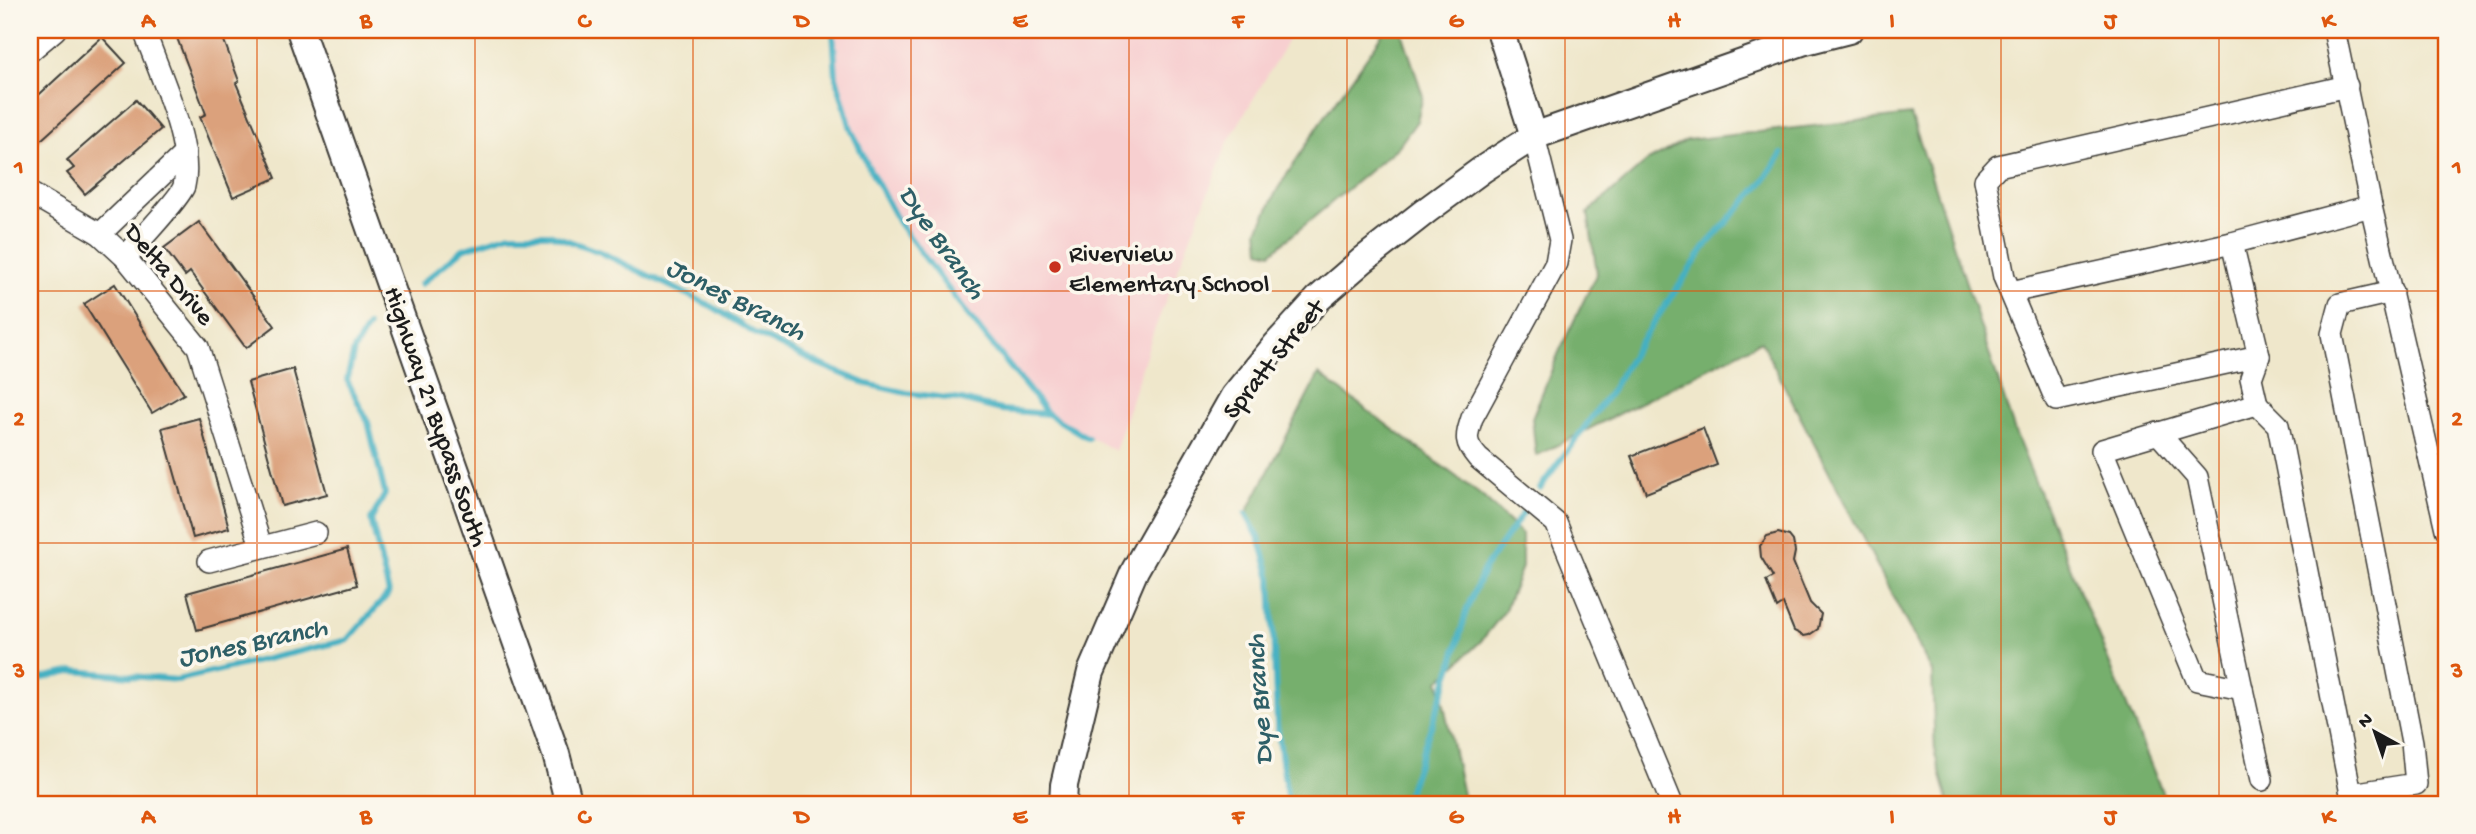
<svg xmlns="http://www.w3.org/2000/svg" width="2476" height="834" viewBox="0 0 2476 834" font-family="'Gochi Hand',sans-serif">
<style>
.built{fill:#f7cfd0}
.forest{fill:#76af6d;stroke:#496644;stroke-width:2}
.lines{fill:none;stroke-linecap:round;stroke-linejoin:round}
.stream{stroke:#44b0c2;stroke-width:6}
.building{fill:#dba17c}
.minor-casing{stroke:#3c3a36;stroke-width:24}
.major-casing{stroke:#3c3a36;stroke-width:30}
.minor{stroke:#fff;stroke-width:21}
.major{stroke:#fff;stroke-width:26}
.grid{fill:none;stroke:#de560d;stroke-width:2;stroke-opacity:0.55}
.poi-dot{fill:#c8321e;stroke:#fbf7ec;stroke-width:2.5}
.labels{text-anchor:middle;stroke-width:7;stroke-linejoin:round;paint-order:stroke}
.poi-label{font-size:26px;fill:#1c1c1c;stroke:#fbf7ec;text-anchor:start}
.street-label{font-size:26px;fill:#1c1c1c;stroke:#fbf7ec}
.water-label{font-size:28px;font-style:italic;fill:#2e5f67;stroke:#fbf7ec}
.neatline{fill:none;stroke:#de560d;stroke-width:2.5}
.grid-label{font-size:23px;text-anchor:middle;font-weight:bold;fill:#de560d}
</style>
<rect width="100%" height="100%" fill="#fbf7ec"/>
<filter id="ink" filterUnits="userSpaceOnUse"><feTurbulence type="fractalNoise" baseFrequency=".0143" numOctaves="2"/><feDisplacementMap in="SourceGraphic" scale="14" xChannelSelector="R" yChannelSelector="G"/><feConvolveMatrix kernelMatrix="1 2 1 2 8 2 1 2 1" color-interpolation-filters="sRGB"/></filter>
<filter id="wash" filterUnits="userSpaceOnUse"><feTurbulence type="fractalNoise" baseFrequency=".00686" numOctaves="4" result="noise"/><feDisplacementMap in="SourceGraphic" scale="28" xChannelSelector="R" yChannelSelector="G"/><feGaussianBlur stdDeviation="1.57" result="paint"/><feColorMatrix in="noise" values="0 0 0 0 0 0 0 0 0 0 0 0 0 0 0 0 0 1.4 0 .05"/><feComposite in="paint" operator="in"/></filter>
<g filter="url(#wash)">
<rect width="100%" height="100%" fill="#efe7cb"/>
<polygon class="built" points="833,30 1294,30 1228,142 1153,333 1115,451 1048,414 965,311 899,223 851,129 836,77"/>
<g class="forest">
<polygon points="1386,30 1400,30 1402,32 1423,96 1417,121 1398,147 1271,253 1260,250 1258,230 1277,190 1319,125"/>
<polygon points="1911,115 2016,435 2167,804 1949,804 1935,754 1932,672 1761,341 1536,456 1532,418 1559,352 1597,273 1588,213 1646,162 1687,140"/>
<polygon points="1319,374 1482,496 1522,534 1522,567 1504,612 1481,641 1439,681 1463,795 1459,804 1288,804 1287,802 1277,724 1271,578 1259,538 1246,514"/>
</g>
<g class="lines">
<g class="stream">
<polyline points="833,30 836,77 851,129 868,166 899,223 965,311 1048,414 1088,438"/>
<polyline points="421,284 463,249 510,234 549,234 600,252 713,307 754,333 819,364 867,384 907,393 962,400 1001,410 1048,414"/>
<polyline points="1540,488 1611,391 1635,350 1708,243 1763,182 1782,154"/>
<polyline points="1246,514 1259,538 1271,578 1277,724 1288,804"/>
<polyline points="30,681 74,671 177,680 348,640 389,593 371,520 385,494 368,422 347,380 354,350 368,326"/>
<polyline points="1404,804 1452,666 1466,611 1484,569 1523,513"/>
</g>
</g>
<g id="blocks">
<g class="building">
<polygon points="174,30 220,30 239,81 236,83 276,178 233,197 200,117 206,114"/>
<polygon points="102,37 126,63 30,150 30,103"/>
<polygon points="136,100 161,129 85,194 67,173 74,168 67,160"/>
<polygon points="199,222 275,326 246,348 190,272 185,276 164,248"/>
<polygon points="115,284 184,394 152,413 84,304"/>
<polygon points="293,369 327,494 282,506 248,382"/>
<polygon points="199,418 229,528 193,538 162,428"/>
<polygon points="1703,428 1717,465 1646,493 1631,456"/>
<polygon points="1778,533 1789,536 1793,541 1795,552 1793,562 1810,603 1821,614 1818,629 1809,635 1804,636 1794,631 1783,604 1777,608 1766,581 1773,577 1761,557 1760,546 1767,536"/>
<polygon points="347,549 357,585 197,630 187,593"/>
</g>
</g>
</g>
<g filter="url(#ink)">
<use href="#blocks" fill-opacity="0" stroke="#3c3a36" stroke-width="2"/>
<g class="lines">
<defs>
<g id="minor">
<polyline points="30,51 55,30"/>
<path d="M1534 136 1560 240 1556 263 1472 418C1466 437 1464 442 1478 458L1556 523 1672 804"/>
<polyline points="30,193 100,234 125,257 198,347 261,546"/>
<polyline points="2371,206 2446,529"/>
<polyline points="100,234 185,153"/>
<polyline points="2232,243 2259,356 2251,378 2257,404 2102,450 2197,680 2242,689 2262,780"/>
<path d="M125 257C135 246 181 197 184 186 194 144 158 71 144 30"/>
<polyline points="2011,292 2232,243 2371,206 2334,30"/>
<polyline points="2259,356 2056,400 2004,277 1985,180 1998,166 2347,86"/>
<polyline points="2257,404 2278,425 2351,794 2416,784 2412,742 2332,334 2340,304 2392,292"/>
<polyline points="2158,433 2197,477 2242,689"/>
<polyline points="209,561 316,533"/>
</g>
<g id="major">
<polyline points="300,30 556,754 569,804"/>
<polyline points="1500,30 1534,136"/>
<polyline points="1063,804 1064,785 1091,672 1135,570 1234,396 1276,345 1318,299 1363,260 1427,210 1483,169 1534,136 1802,42 1849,30"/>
</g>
</defs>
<use href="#minor" class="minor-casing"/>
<use href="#major" class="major-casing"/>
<use href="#minor" class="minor"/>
<use href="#major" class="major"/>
</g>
</g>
<path class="grid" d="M257 30V804M475 30V804M693 30V804M911 30V804M1129 30V804M1347 30V804M1565 30V804M1783 30V804M2001 30V804M2219 30V804M30 291H2446M30 543H2446"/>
<circle class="poi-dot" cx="1055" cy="267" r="7"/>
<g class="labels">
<g class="poi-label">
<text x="1069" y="261">Riverview<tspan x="1069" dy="30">Elementary School</tspan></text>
</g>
<g class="street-label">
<text transform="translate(171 273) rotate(50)" y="9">Delta Drive</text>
<text transform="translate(1272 358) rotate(-51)" y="9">Spratt Street</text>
<text transform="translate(438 416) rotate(71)" y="9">Highway 21 Bypass South</text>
</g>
<g class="water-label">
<text transform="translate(944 241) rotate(55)" y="10">Dye Branch</text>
<text transform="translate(737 297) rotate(27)" y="10">Jones Branch</text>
<text transform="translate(252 640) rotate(-12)" y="10">Jones Branch</text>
<text transform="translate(1257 700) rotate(-94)" y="10">Dye Branch</text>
</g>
</g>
<rect width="2476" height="834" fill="none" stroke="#fbf7ec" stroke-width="77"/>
<g transform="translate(2375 732) rotate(320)" stroke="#fbf7ec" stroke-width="5" paint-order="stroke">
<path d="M0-5L12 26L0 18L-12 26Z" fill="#1c1c1c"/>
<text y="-10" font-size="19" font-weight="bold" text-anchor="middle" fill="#1c1c1c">N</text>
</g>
<rect x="38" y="38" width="2400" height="758" class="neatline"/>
<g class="grid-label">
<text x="148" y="27">A</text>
<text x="366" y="27">B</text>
<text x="584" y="27">C</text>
<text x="802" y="27">D</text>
<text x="1020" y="27">E</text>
<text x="1238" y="27">F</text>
<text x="1456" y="27">G</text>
<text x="1674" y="27">H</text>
<text x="1892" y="27">I</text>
<text x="2110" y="27">J</text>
<text x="2328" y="27">K</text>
<text x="19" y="173">1</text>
<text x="2457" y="173">1</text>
<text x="19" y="425">2</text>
<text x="2457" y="425">2</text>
<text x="19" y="677">3</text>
<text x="2457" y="677">3</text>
<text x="148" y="823">A</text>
<text x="366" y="823">B</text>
<text x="584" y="823">C</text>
<text x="802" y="823">D</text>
<text x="1020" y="823">E</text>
<text x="1238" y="823">F</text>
<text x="1456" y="823">G</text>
<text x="1674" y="823">H</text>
<text x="1892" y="823">I</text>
<text x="2110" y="823">J</text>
<text x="2328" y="823">K</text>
</g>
</svg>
